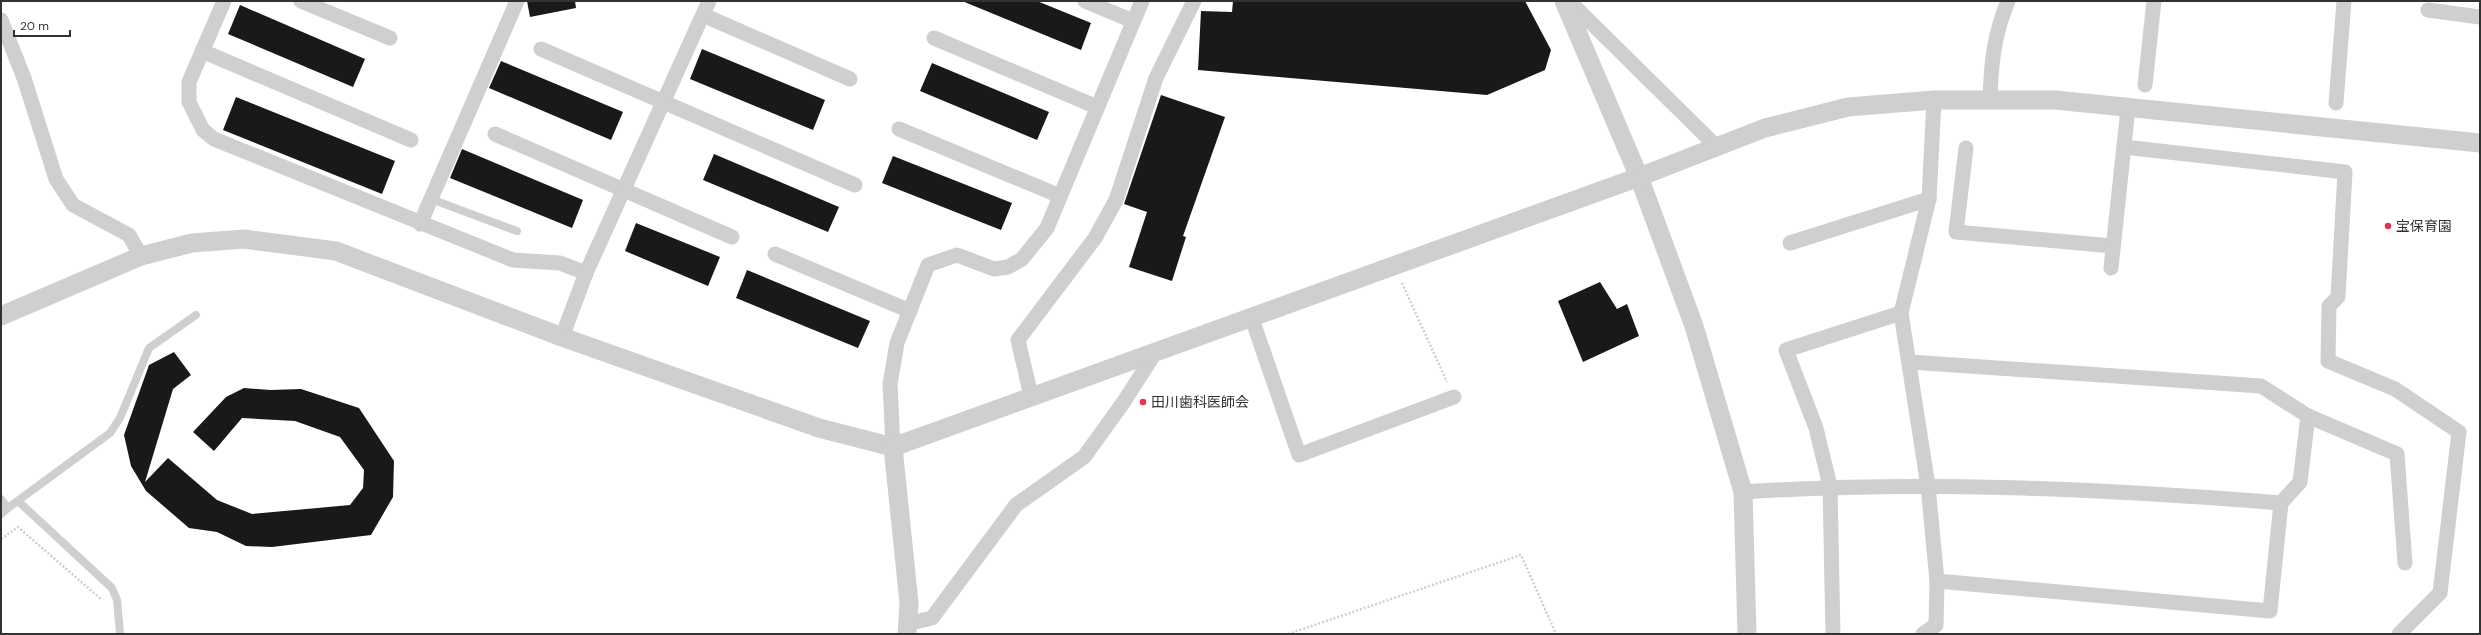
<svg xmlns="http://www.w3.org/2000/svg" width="2481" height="635" viewBox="0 0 2481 635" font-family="'DM Sans','Noto Sans JP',sans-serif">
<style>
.building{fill:#191919}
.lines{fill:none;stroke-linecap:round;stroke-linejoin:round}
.path{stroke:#cfcfcf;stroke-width:2.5;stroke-dasharray:2 2;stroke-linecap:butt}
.service{stroke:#cfcfcf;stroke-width:8}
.minor{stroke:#cfcfcf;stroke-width:15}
.tertiary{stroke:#cfcfcf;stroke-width:19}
.poi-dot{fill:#ea3349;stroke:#fff;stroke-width:1.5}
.labels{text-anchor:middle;stroke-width:4;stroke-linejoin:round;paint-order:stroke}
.poi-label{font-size:14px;fill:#323232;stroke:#fff;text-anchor:start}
</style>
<rect width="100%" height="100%" fill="#fff"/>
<g class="building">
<polygon points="527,1 575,1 576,8 530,17"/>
<polygon points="962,1 1037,1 1091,23 1081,50"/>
<polygon points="1233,1 1525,1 1551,50 1545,70 1487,95 1198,70 1201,11 1232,12"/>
<polygon points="240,5 365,59 353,87 228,34"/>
<polygon points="702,49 825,100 813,130 690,79"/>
<polygon points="501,61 623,112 611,140 489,88"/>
<polygon points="932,63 1049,112 1037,140 920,91"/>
<polygon points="1161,95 1225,117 1183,236 1186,237 1172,281 1129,267 1147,212 1124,204"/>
<polygon points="236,97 395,161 382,194 223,130"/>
<polygon points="462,149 583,200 572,228 450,178"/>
<polygon points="714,154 839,207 828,232 703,180"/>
<polygon points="893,156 1012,203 1001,230 882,183"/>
<polygon points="636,223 720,257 708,286 625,251"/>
<polygon points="747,270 870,321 858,348 736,298"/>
<polygon points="1600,282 1617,309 1627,304 1639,336 1583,362 1558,301"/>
<polygon points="174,352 191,375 173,389 145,482 168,458 217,500 252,514 350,505 363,488 364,470 340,437 295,421 242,418 214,451 193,432 226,397 244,388 271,390 301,389 359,408 394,461 393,497 371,535 272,547 246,546 217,532 189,528 146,491 131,466 124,435 149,365"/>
</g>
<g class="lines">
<g class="path">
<polyline points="1402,283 1447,382"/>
<polyline points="1,539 18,527 101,599"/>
<polyline points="1288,634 1521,555 1556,634"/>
</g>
<g class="service">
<polyline points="431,199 517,231"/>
<polyline points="1,499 8,508 1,514"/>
<polyline points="18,501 112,588 117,600 120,634"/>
<polyline points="8,508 110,433 120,418 149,348 196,315"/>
</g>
<g class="minor">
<polyline points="224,1 189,82 189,102 203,130 214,139 513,260 560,263 586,273"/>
<polyline points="301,1 390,38"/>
<polyline points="1085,1 1133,21"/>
<polyline points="1569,1 1717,147"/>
<polyline points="2428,10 2480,17"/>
<polyline points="703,15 850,79"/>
<polyline points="1,20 24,78 56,179 73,205 129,235 141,256"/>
<polyline points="934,38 1097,107"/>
<polyline points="541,49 855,185"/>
<polyline points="202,51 411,140"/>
<polyline points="2145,85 2154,1"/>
<path d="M1990 100C1991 63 1994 35 2008 1"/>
<polyline points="2336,103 2344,1"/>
<polyline points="899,129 1060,196"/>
<polyline points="495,134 732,237"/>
<polyline points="2124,147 2345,172 2338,297 2329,306 2328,361 2395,389 2459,432 2440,593 2399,634"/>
<polyline points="1966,148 1956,232 2113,246"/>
<polyline points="420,224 517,1"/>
<polyline points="1790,243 1929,199"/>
<polyline points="775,254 910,311"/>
<polyline points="2111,268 2128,108"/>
<polyline points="1251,316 1299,455 1454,397"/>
<polyline points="562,337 586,273 709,1"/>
<polyline points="1910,362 2261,386 2308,416 2300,482 2281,503 2270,611 1937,581 1928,486 1901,313 1929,199 1934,100"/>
<polyline points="1031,396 1018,340 1095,238 1116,200 1156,78 1194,1"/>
<polyline points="2308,416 2397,454 2405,563"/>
<polyline points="893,447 890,384 897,343 928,265 957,255 994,269 1008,267 1022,259 1047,228 1142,1"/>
<path d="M1743 492C1922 480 2102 489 2281 503"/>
<polyline points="907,624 932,618 1016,505 1084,457 1123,403 1157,350"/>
<polyline points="1833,634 1830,486 1816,428 1786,350 1901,313"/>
<polyline points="1923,634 1936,625 1937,581"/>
</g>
<g class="tertiary">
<polyline points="1564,1 1639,177 1694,326 1743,492 1747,634"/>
<polyline points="1,316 141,256 192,243 244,239 336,251 562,337 819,428 893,447 1639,177 1765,128 1848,107 1934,100 2055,100 2480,143"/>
<polyline points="893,447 909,603 907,634"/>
</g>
</g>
<g class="poi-dot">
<circle cx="2388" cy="226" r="4"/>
<circle cx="1143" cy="402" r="4"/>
</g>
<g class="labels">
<g class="poi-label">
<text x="2396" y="231">宝保育園</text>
<text x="1151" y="407">田川歯科医師会</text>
</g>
</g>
<rect width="2481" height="635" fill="none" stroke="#323232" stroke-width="4"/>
<path d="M14 30v6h56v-6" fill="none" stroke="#323232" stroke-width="2"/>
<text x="20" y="30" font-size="12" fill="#323232" stroke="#ffffff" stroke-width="3" paint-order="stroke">20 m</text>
</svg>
